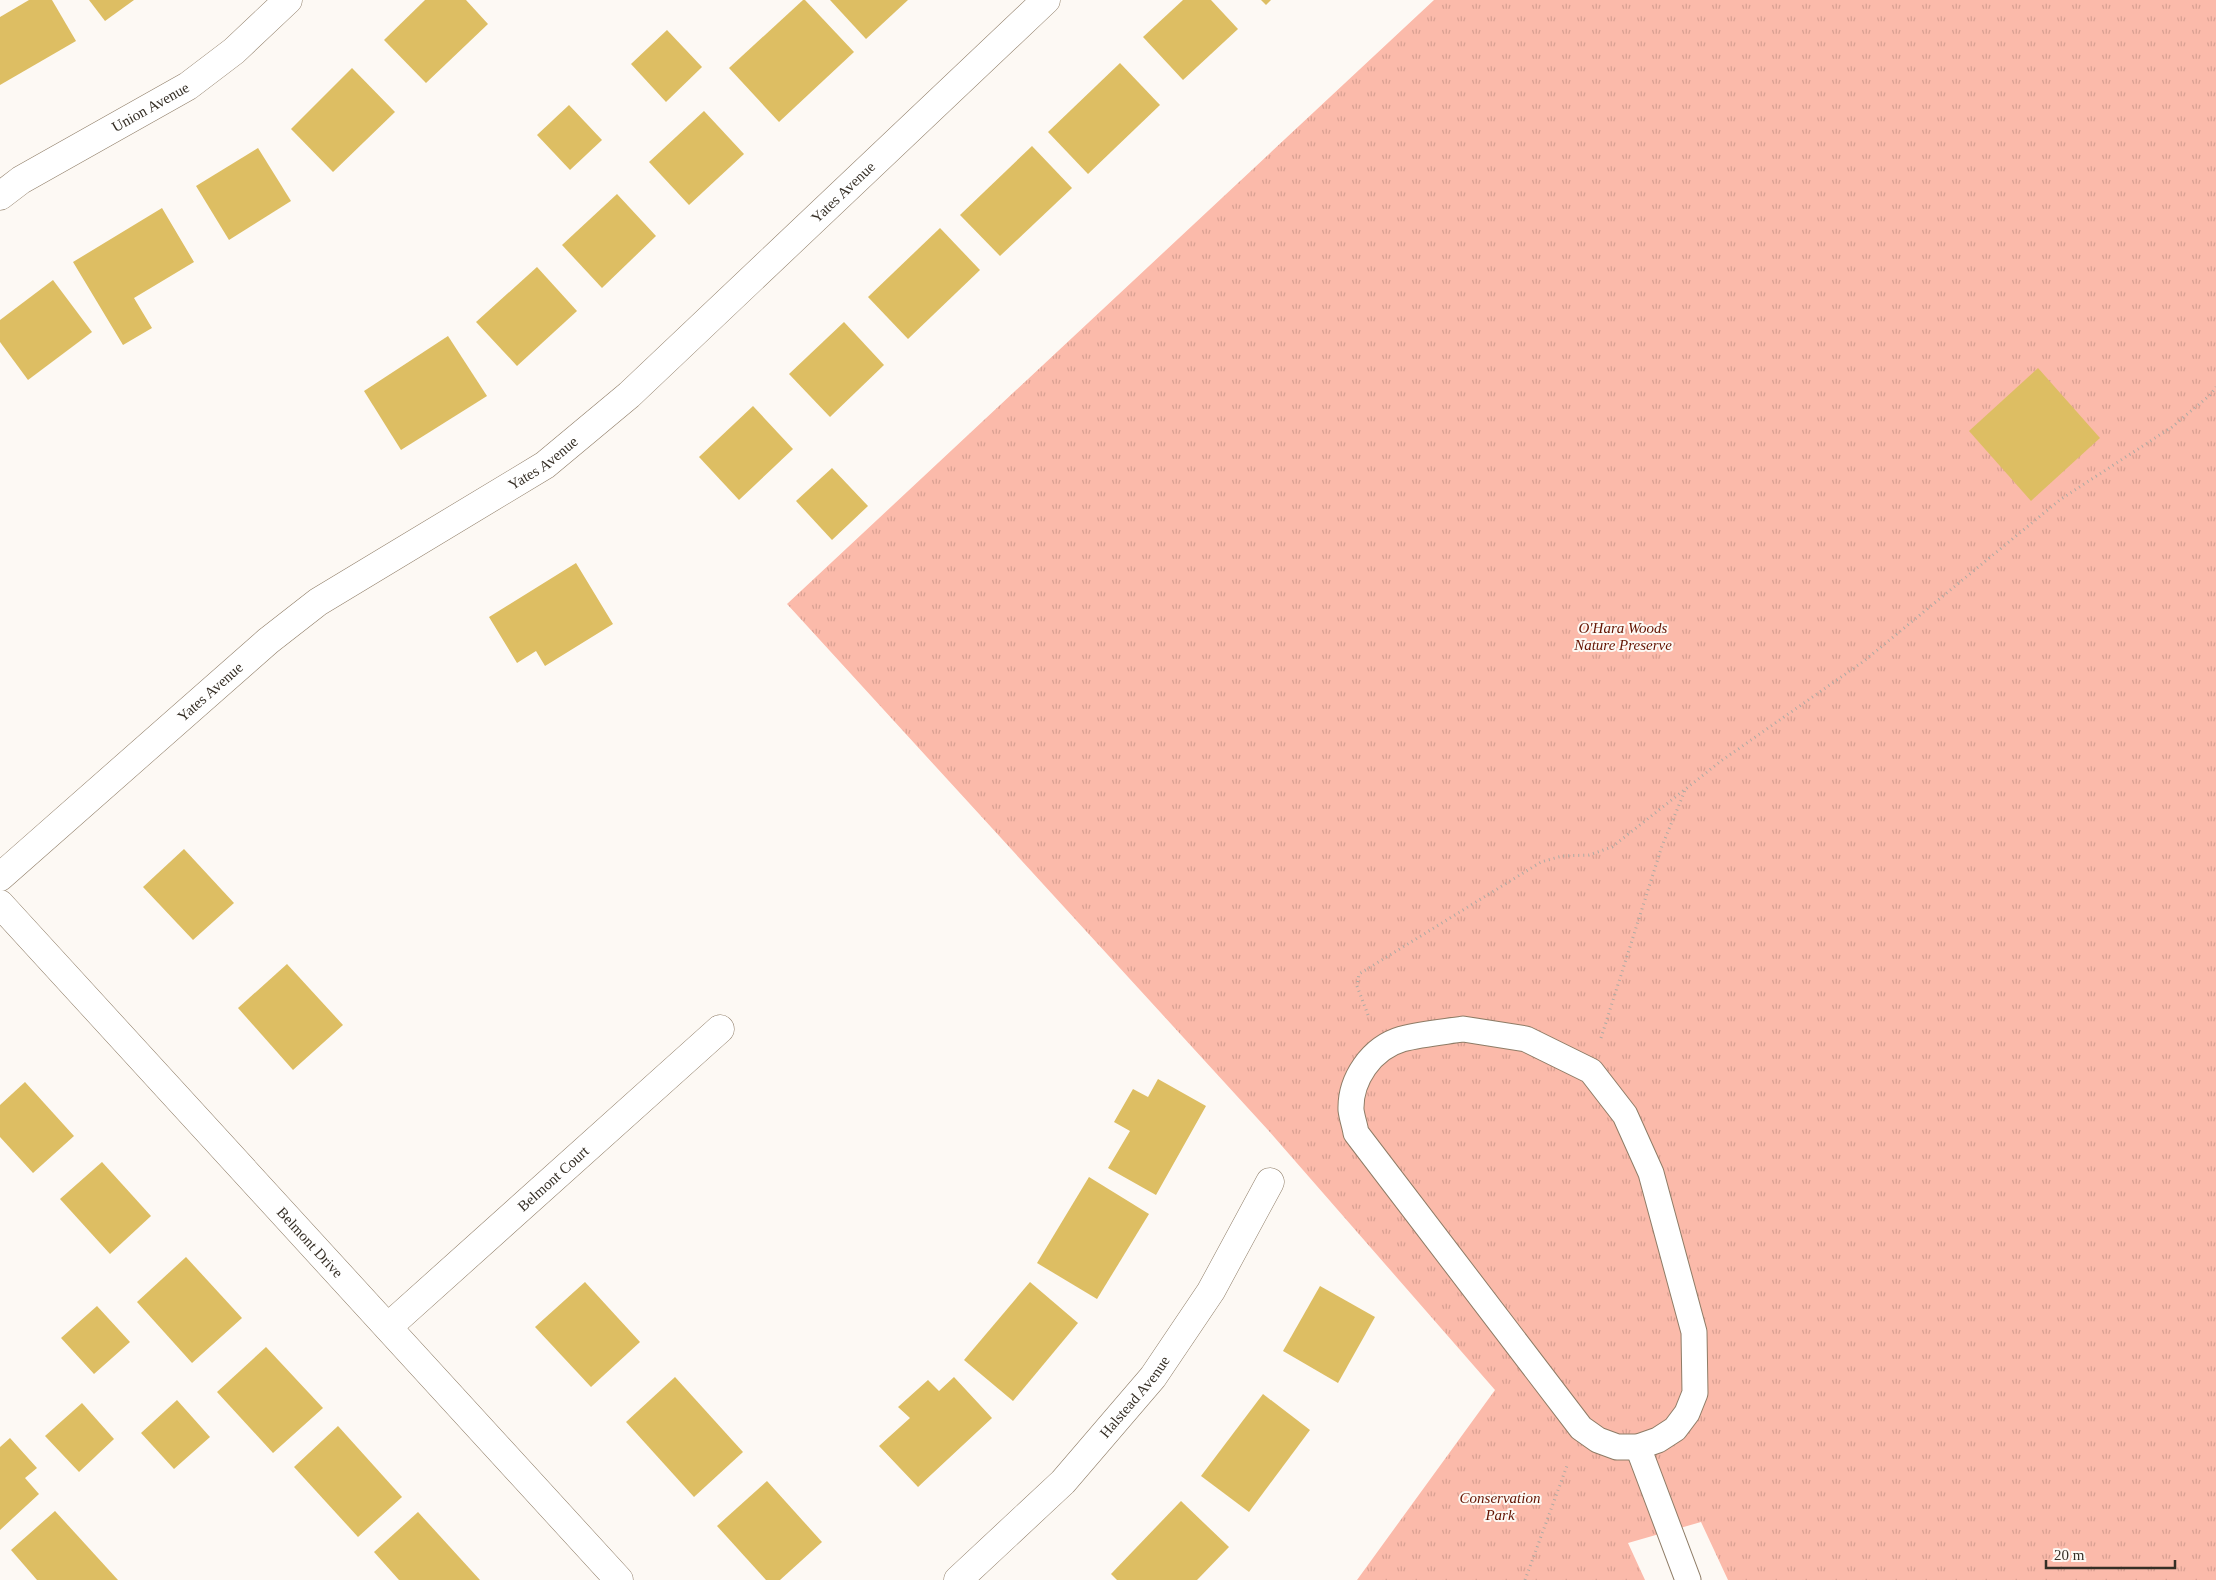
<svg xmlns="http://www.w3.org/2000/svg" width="2216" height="1580" viewBox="0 0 2216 1580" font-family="Georgia,serif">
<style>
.park{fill:url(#park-tufts)}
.building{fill:#ddbe63}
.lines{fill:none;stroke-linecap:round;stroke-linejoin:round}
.lane-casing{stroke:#8e7c66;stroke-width:27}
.street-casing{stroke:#8e7c66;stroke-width:29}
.secondary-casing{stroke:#8e7c66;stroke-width:29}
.path{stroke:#afaaa3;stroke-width:3;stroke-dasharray:1 4;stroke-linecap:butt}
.lane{stroke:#fff;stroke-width:25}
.street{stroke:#fff;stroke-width:28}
.secondary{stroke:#fff;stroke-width:28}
.labels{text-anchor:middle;stroke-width:4;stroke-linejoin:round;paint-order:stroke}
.street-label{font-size:15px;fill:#362f26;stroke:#fdf9f4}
.park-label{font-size:15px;font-style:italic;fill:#631300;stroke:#fdf9f4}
</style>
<defs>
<pattern id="park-tufts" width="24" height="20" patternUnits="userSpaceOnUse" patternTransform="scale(1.25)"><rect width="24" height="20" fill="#fbbaaa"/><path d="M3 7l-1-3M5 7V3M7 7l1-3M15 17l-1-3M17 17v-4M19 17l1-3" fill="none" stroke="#d8a092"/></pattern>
</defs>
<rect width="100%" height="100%" fill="#fdf9f4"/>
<polygon class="park" points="1434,0 2216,0 2216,1580 1728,1580 1701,1522 1628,1543 1645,1580 1357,1580 1495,1390 1268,1130 787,604"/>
<g class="building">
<polygon points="29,0 52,0 76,41 0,85 0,17"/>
<polygon points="89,0 134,0 105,21"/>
<polygon points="425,0 466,0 488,24 426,83 384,40"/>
<polygon points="803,0 805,0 854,52 779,122 729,68"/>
<polygon points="830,0 908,0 866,39"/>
<polygon points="1183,0 1211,0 1238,29 1183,80 1143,37"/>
<polygon points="1261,0 1271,0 1266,5"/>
<polygon points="667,30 702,67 666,102 631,64"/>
<polygon points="1120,63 1160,105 1088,174 1048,132"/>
<polygon points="352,68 395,112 333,172 291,129"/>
<polygon points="569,105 602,140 570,170 537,135"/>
<polygon points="704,111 744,154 689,205 649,162"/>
<polygon points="1032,146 1072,188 1000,256 960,215"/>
<polygon points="258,148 291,201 229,240 196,186"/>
<polygon points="617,194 656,236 602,288 562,245"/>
<polygon points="162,208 194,262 134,298 152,328 123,345 73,262"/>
<polygon points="940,228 980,270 908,339 868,297"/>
<polygon points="537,267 577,311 517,366 476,322"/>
<polygon points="53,280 92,332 28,380 0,342 0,320"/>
<polygon points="844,322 884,365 830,417 789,374"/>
<polygon points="448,336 487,396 401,450 364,391"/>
<polygon points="2038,368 2100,438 2031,501 1969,431"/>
<polygon points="753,406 793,449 739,500 699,457"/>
<polygon points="832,468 868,506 832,540 796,501"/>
<polygon points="576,563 613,624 545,666 536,651 517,663 489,617"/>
<polygon points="184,849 234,903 193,940 143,887"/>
<polygon points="287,964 343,1025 293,1070 238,1008"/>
<polygon points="1158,1079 1206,1106 1156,1195 1108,1168 1130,1131 1114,1122 1133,1089 1148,1097"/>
<polygon points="25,1082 74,1136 33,1173 0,1137 0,1105"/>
<polygon points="102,1162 151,1216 110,1254 60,1199"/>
<polygon points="1089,1177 1149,1214 1097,1299 1037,1263"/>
<polygon points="186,1257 242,1318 192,1363 137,1302"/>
<polygon points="585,1282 640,1342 591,1387 535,1327"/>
<polygon points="1030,1282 1078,1323 1013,1401 964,1360"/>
<polygon points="1320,1286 1375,1317 1338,1383 1283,1351"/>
<polygon points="97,1306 130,1342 94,1374 61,1338"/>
<polygon points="266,1347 323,1408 273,1453 217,1392"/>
<polygon points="675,1377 743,1452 694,1497 626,1422"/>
<polygon points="954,1377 992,1418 918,1487 879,1446 910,1418 898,1407 928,1380 939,1391"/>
<polygon points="1263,1394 1310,1430 1249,1512 1201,1476"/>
<polygon points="177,1400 210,1437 174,1469 141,1433"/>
<polygon points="82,1403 114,1439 79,1472 45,1436"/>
<polygon points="338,1426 402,1497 358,1537 294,1467"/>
<polygon points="10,1438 37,1468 25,1478 39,1494 0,1530 0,1447"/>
<polygon points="767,1481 822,1542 780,1580 766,1580 717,1526"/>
<polygon points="1181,1501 1229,1547 1197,1580 1117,1580 1111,1574"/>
<polygon points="55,1511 118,1580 37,1580 11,1550"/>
<polygon points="418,1512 480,1580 399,1580 374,1552"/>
</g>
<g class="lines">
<defs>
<g id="lane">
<path d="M1463 1029 1526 1039 1591 1071 1625 1115 1651 1173 1694 1332 1695 1393 1687 1413 1675 1429 1658 1440 1638 1447H1617L1598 1440 1581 1428 1356 1133C1355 1126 1352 1118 1351 1110 1350 1080 1371 1048 1402 1039 1421 1034 1443 1032 1463 1029Z"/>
<polyline points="1638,1447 1688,1580"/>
</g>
<g id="street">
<path id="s1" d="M0 196 21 180 188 86 234 51 288 0"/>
<path id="s2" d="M0 877 268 641 318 602 545 465 629 395 1046 0"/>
<path id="s3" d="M388 1327 720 1029"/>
<path id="s4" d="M958 1580 1063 1482 1153 1377 1211 1291 1270 1182"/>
</g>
<g id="secondary">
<path id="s5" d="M0 904 619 1580"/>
</g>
</defs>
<use href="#lane" class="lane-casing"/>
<use href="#street" class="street-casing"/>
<use href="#secondary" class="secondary-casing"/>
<g class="path">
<polyline points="1368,1015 1357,986 1359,974 1541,862 1562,856 1589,855 1612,847 1721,761 1864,661 2061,499 2172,427 2210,395 2216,387"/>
<polyline points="1601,1038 1662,846 1686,788"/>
<polyline points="1525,1580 1568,1463"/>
</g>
<use href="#lane" class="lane"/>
<use href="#street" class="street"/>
<use href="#secondary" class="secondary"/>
</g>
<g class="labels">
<g class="street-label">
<text dy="5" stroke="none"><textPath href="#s1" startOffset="175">Union Avenue</textPath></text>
<text dy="5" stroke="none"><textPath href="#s2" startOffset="1090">Yates Avenue</textPath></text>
<text dy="5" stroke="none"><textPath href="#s2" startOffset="685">Yates Avenue</textPath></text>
<text dy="5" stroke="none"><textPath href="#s2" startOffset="280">Yates Avenue</textPath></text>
<text dy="5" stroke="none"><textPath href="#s3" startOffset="222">Belmont Court</textPath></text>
<text dy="5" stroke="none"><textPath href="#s5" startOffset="459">Belmont Drive</textPath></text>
<text dy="5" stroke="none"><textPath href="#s4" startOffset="255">Halstead Avenue</textPath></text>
</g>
<g class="park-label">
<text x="1623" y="633">O'Hara Woods<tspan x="1623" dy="17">Nature Preserve</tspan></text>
<text x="1500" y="1503">Conservation<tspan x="1500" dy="17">Park</tspan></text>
</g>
</g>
<path d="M2046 1560v8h129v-8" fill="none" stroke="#362f26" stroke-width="2.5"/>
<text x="2054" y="1560" font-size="15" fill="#362f26" stroke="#fdf9f4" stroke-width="4" paint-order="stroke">20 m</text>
</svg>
